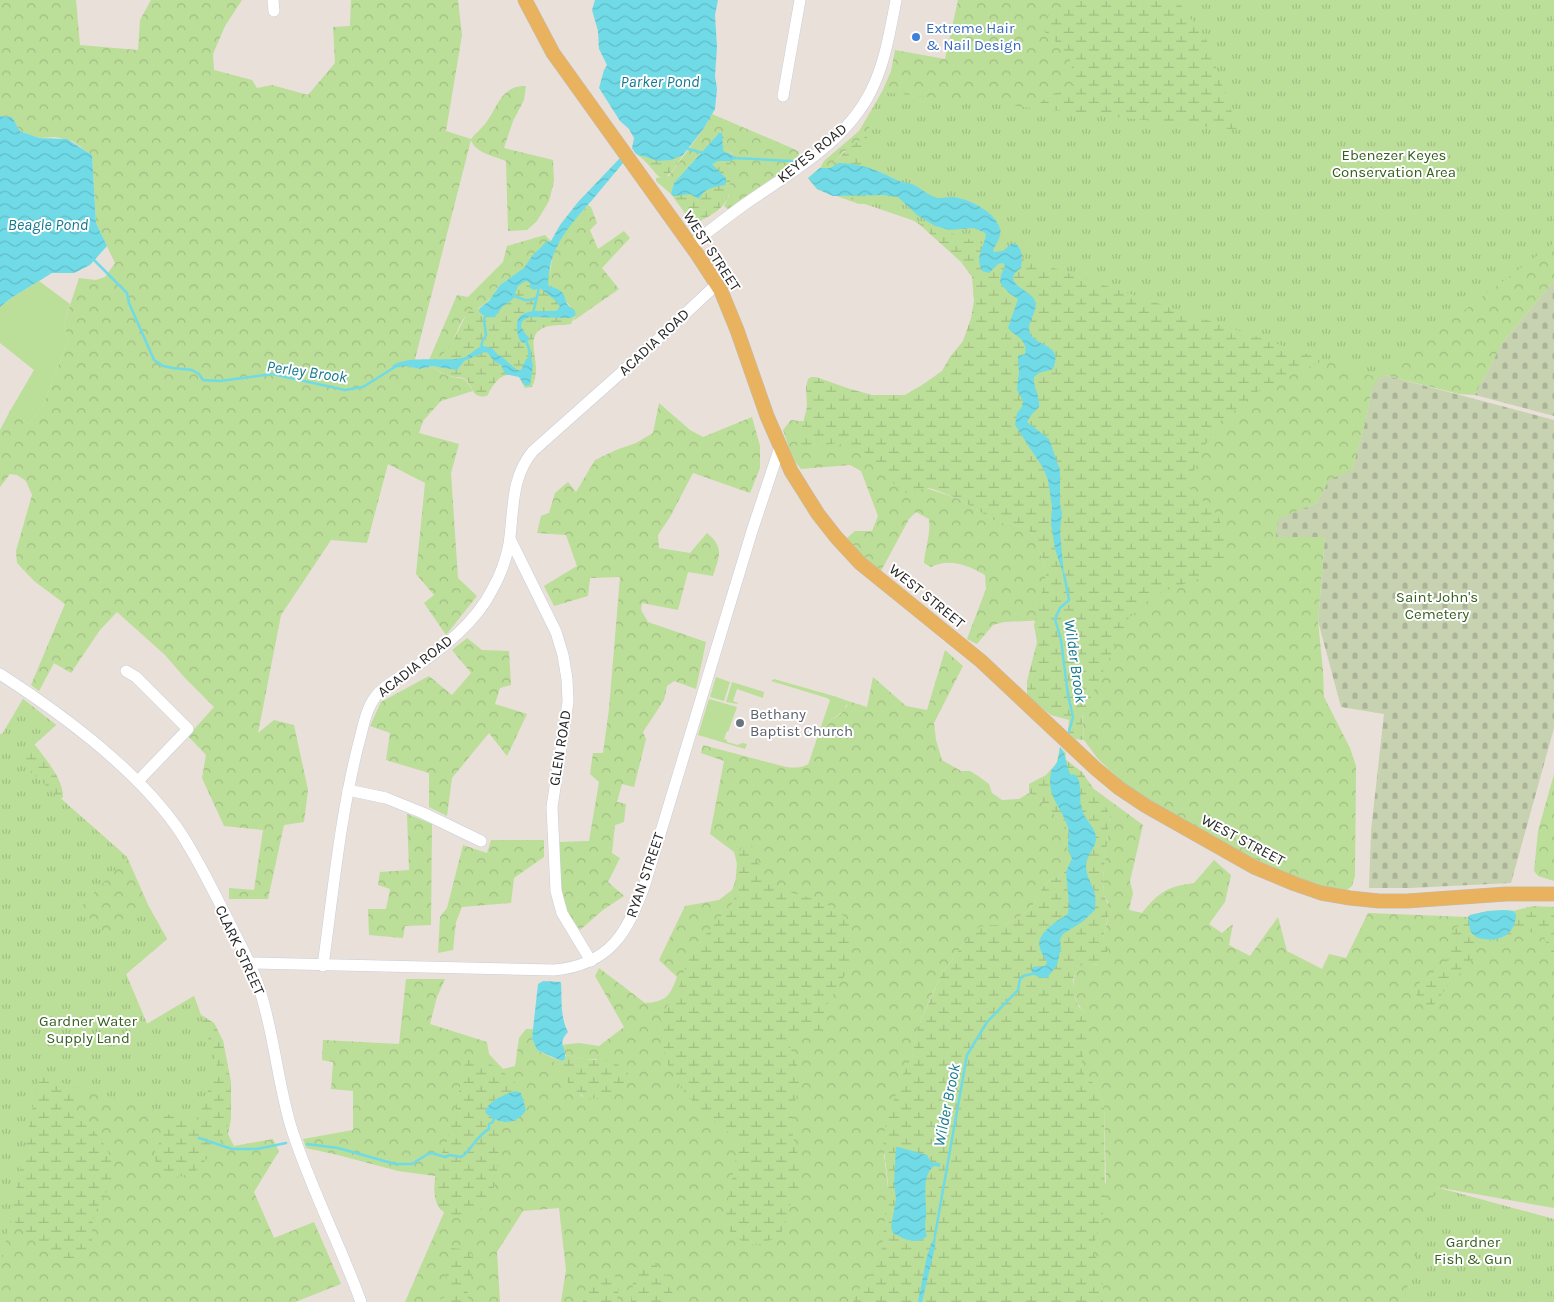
<svg xmlns="http://www.w3.org/2000/svg" width="1554" height="1302" viewBox="0 0 1554 1302" font-family="Karla,sans-serif">
<style>
.grass{fill:#bbde98}
.forest{fill:url(#forest-crowns)}
.wetland{fill:url(#wetland-marsh)}
.cemetery{fill:url(#cemetery-stones)}
.park{fill:url(#park-tufts)}
.water{fill:url(#water-waves)}
.lines{fill:none;stroke-linecap:round;stroke-linejoin:round}
.stream{stroke:#70dbe7;stroke-width:2.5}
.minor-casing{stroke:#c8ced9;stroke-width:12}
.major-casing{stroke:#bebebe;stroke-width:15}
.minor{stroke:#fff;stroke-width:11}
.major{stroke:#e8b25f;stroke-width:14}
.shop-dot{fill:#3f7fe0;stroke:#fff;stroke-width:2}
.worship-dot{fill:#6b7280;stroke:#fff;stroke-width:2}
.labels{text-anchor:middle;stroke-width:4;stroke-linejoin:round;paint-order:stroke}
.shop-label{font-size:15px;fill:#366cbe;stroke:#fff;text-anchor:start}
.street-label{font-size:15px;fill:#272727;stroke:#fff}
.park-label{font-size:15px;fill:#355f1d;stroke:#fff}
.worship-label{font-size:15px;fill:#5b616d;stroke:#fff;text-anchor:start}
.water-label{font-size:16px;font-style:italic;fill:#14788f;stroke:#fff}
</style>
<defs>
<pattern id="forest-crowns" width="20" height="18" patternUnits="userSpaceOnUse" patternTransform="scale(1.25)"><rect width="20" height="18" fill="#bbde98"/><path d="M2 6a3 3 0 1 1 6 0M12 15a3 3 0 1 1 6 0" fill="none" stroke="#a1be83"/></pattern>
<pattern id="wetland-marsh" width="20" height="14" patternUnits="userSpaceOnUse" patternTransform="scale(1.25)"><rect width="20" height="14" fill="#bbde98"/><path d="M1 5h8M5 5V1M11 12h8M15 12V8" fill="none" stroke="#a1be83"/></pattern>
<pattern id="cemetery-stones" width="16" height="16" patternUnits="userSpaceOnUse" patternTransform="scale(1.25)"><rect width="16" height="16" fill="#c7d2b1"/><path d="M2 7V4a2 2 0 0 1 4 0v3zM10 15v-3a2 2 0 0 1 4 0v3z" fill="#abb498"/></pattern>
<pattern id="park-tufts" width="24" height="20" patternUnits="userSpaceOnUse" patternTransform="scale(1.25)"><rect width="24" height="20" fill="#bbde98"/><path d="M3 7l-1-3M5 7V3M7 7l1-3M15 17l-1-3M17 17v-4M19 17l1-3" fill="none" stroke="#a1be83"/></pattern>
<pattern id="water-waves" width="16" height="10" patternUnits="userSpaceOnUse" patternTransform="scale(1.25)"><rect width="16" height="10" fill="#70dbe7"/><path d="M0 5q4-4 8 0t8 0" fill="none" stroke="#61bcc6"/></pattern>
</defs>
<rect width="100%" height="100%" fill="#e9e0d9"/>
<g class="grass">
<polygon points="39,281 70,304 64,323 68,341 42,408 28,424 10,411 34,370 0,343 0,307 11,298"/>
<polygon points="716,677 730,682 724,701 710,697"/>
<path d="M774 679 837 697 845 700 847 703 844 711 829 721C824 734 821 759 808 765L830 700 827 698 771 681Z"/>
<polygon points="732,682 764,692 763,698 737,689 733,701 738,703 738,704 726,702"/>
<polygon points="709,699 737,707 728,732 727,731 724,739 727,740 727,742 738,745 742,743 747,744 745,749 698,735"/>
</g>
<g class="forest">
<path d="M0 0H76L80 45 138 50 140 20 151 0H242L225 26 213 54 214 70 252 80 257 88 272 85 308 95 335 63 333 27 350 26 351 0H458L462 35 446 131 471 139C476 133 481 129 485 124 498 107 501 85 526 86L524 100 513 121 504 148 553 160 554 181 549 201 537 221 527 230 508 231 506 161C494 156 475 153 471 140L413 367 420 369 432 366C436 369 441 374 446 375 463 381 463 373 473 391L441 401 423 421 419 433 459 444 451 473 458 578 477 596 446 635 424 603 434 595 416 574 425 483 388 464 367 543 331 540 281 615 258 733 274 720 294 725 308 790 304 822 284 825 268 899H229V888L254 890 263 830 224 826 202 778 206 755 188 736 214 707 185 678 165 655 117 612 100 630 71 673 54 663 39 691 31 685 65 604 34 581 17 563 16 551 32 495 26 481 17 475 10 474 0 487V430L10 411 28 424 42 408 68 341 64 323 79 278 96 280 105 277 115 263 96 223 92 155 72 141 56 137 39 138 20 131 12 117 0 116Z"/>
<polygon points="958,0 1554,0 1554,281 1503,342 1475,395 1459,394 1384,375 1371,391 1366,420 1352,470 1342,488 1329,481 1317,503 1293,513 1292,536 1325,536 1318,621 1323,671 1324,697 1350,748 1356,766 1355,876 1352,886 1347,890 1336,890 1298,879 1247,855 1180,818 1127,786 1098,759 1084,740 1079,665 1021,116 844,151 830,168 820,168 824,161 859,131 882,92 891,71 895,50 945,59"/>
<polygon points="712,114 794,149 799,152 798,160 728,209 724,206 729,196 730,180 728,172 733,154 727,150 724,134 718,134 674,183 671,194 656,181 656,178 669,176 704,128"/>
<path d="M588 205 591 207 597 223 590 230 598 249 624 231 630 238 602 268 619 289 573 321 575 316 571 307 552 287C545 252 565 229 588 205Z"/>
<path d="M545 235 551 241C539 244 534 258 525 267 518 274 508 278 500 285 495 289 494 296 489 300 482 308 467 312 462 321 454 334 450 361 429 360L457 295 468 297 503 262 507 246Z"/>
<path d="M659 403 690 430 703 437 752 417 760 446V468L750 493 693 473 670 517 658 535 659 548 690 553 707 533C725 548 719 556 713 576L688 572 678 610 642 603 641 610 648 622 706 642 696 689 674 681 667 686 664 700 643 732 646 739 634 787 622 784 617 802 626 804 624 822 615 825 612 853 620 858 608 882 624 896 603 910 580 930 566 910 561 891 559 842 589 841 599 782 590 774 593 753H603L609 709 620 577 590 578 588 596 554 606 544 586 577 566 566 535 537 533 541 516 549 513 555 493 568 482 576 492 595 460 616 450 636 443 653 433Z"/>
<path d="M791 420 843 426 905 481 959 499 997 522 1024 527 1034 535 1044 563 1046 576 1042 596 1046 620 1004 622 993 625 977 644 967 639 986 589 985 575C967 565 950 558 931 567L924 563C925 548 931 534 929 519L916 512 909 519 881 571 855 549 847 538 855 531H872L878 516 861 471 850 465 801 469 793 459 783 430Z"/>
<polygon points="467,638 482,650 509,651 511,685 500,688 495,704 527,714 507,756 489,733 452,778 447,816 429,807 429,773 386,760 390,733 370,726 381,702 429,676 452,695 471,673 452,650"/>
<path d="M945 650 963 666 934 723 936 740 942 760 961 771H970L978 776 989 784 992 793 1002 800 1019 799 1029 793 1043 802 1068 829V840L1072 858 1069 867 1060 876 1050 880 1043 887 1030 910 1005 925H991L970 935 941 975 930 999 916 1032 912 1059 904 1071 884 1155 889 1197 890 1240 863 1302H561L566 1270 559 1208 523 1211 497 1252 500 1302H405L456 1185 442 1177 398 1171 338 1155 306 1148 303 1139 353 1130V1091L331 1089 333 1062 322 1060 323 1040 399 1044 406 979H445L437 997 430 1024 487 1042 489 1054 503 1069 515 1066 519 1038 526 1029H533L532 1038 537 1050 551 1057 573 1088 583 1097 597 1059H584L566 1055 561 1045 579 1043 599 1046 624 1027 595 976 599 968 645 1003C666 1002 670 996 677 977L659 960 685 906 719 900 732 890 739 871 734 852 710 834 724 761 701 753 703 745 786 767C820 772 820 746 829 721L841 714 847 706 845 700 867 707 873 677 906 706 927 710Z"/>
<polygon points="23,699 56,725 17,760 127,857 149,907 167,939 126,974 147,1024 194,996 201,1015 214,1023 223,1041 231,1083 231,1119 228,1134 234,1146 273,1139 279,1151 254,1192 274,1238 314,1222 341,1284 295,1302 0,1302 0,738"/>
<polygon points="1554,774 1554,881 1538,876 1534,871 1538,831"/>
<path d="M1094 789 1143 825 1130 881 1133 893 1129 910 1142 913C1160 891 1167 887 1194 883L1214 860 1231 875 1225 902 1209 924 1222 933 1233 924 1229 945 1250 956 1278 917 1287 951 1322 969 1329 954 1346 958 1368 913 1468 917 1471 932 1513 911 1533 906 1554 907V1208L1436 1187 1433 1302H1045L1106 1182 1104 1105 1094 1084 1083 1072 1081 1064 1087 1014C1072 1002 1071 985 1077 967L1085 964 1097 965 1107 947 1103 938 1108 919V902L1104 895 1103 878 1110 816Z"/>
<polygon points="407,814 432,824 431,925 405,926 403,938 369,935 368,909 386,909 390,889 378,885 380,872 409,870"/>
<polygon points="491,840 544,840 544,857 514,878 511,903 462,907 456,922 453,950 438,953 440,917 447,908 463,845 487,853"/>
</g>
<g class="wetland">
<path d="M1071 0H1313L1332 357 1297 372 1277 383 1252 394 1242 405 1214 426 1192 475 1189 488 1218 515 1225 539V560L1207 576 1161 592 1147 601 1128 619 1082 716 1084 740 1075 739 1068 732 1069 720 1051 715 1027 696V681L1037 642 1034 625 1046 576 1044 563 1034 535 1024 527 997 522 959 499 933 489 928 488 905 493 893 483 885 469 864 452 836 443 818 447 807 452 797 447 807 407 806 387 808 379 811 377H816L850 389 872 395H905L922 385 942 371 950 357 963 341 971 318 974 301 972 277 961 262 919 224 896 210 877 203 859 204 817 189 808 178 820 168H830C845 150 856 140 878 131L1022 116 1048 97 1072 86C1075 56 1065 50 1044 31L1049 13Z"/>
<path d="M722 133 724 134 727 150 736 157C723 169 732 175 730 189 729 203 717 212 706 218 700 220 698 224 692 223L671 194 674 183 710 143Z"/>
<path d="M636 154C655 160 664 163 683 155 657 197 662 171 636 154Z"/>
<path d="M549 241 556 247 550 264 552 287C566 290 561 295 567 304 570 308 574 308 576 312L571 324C562 326 551 324 543 328 527 335 536 355 536 368 536 374 535 381 532 387L525 388 519 377C502 369 494 383 487 396 469 399 475 384 463 378 461 377 458 377 455 377 446 376 441 373 433 367L435 360C456 346 456 329 470 310L480 308 489 301 500 285 524 268 532 256 546 242Z"/>
<path d="M9 733 28 736C39 751 64 778 63 797L56 803 0 824V734Z"/>
<path d="M1060 747 1066 753 1065 759 1082 772 1105 805 1110 816 1103 878 1104 895 1110 909 1103 938 1107 947 1108 957C1097 970 1091 961 1077 967L1073 980 1075 998 1079 1007 1087 1014 1090 1028 1081 1064 1083 1072 1094 1084 1104 1105 1105 1200 1102 1219 1094 1244V1252L1100 1267 1103 1288V1302H853L860 1288 875 1269 882 1248 888 1184 883 1139 886 1123 904 1071 912 1058 916 1032 941 975 970 935 979 927 991 925H1005L1030 910 1043 887 1050 880 1060 876 1069 867 1072 858 1067 849 1068 829 1043 802 1029 793V784L1046 775 1055 765 1057 762Z"/>
<polygon points="745,843 752,846 756,852 758,862 764,876 777,889 819,900 837,910 849,921 852,945 848,970 825,1008 825,1019 827,1023 821,1032 795,1034 788,1042 801,1075 792,1117 793,1137 802,1169 800,1179 798,1190 789,1207 782,1231 776,1238 756,1245 747,1244 732,1235 726,1224 726,1210 738,1147 734,1137 695,1104 682,1089 668,1065 659,1031 662,1013 677,993 687,962 709,930 734,901 737,862 740,850"/>
<path d="M1505 910 1524 912 1554 910V962C1545 928 1531 927 1500 938 1495 940 1486 940 1483 943 1478 947 1476 954 1473 959 1467 969 1456 975 1449 984 1442 992 1439 1002 1430 1008 1421 1003 1409 992 1420 982 1423 980 1427 978 1430 976 1435 971 1439 967 1446 963L1452 933 1456 927 1467 923 1468 917 1470 915 1488 911Z"/>
<polygon points="196,1012 214,1023 223,1041 231,1083 231,1119 217,1147 197,1170 180,1177 170,1176 162,1171 155,1160 155,1151 161,1139 163,1126 163,1108"/>
<path d="M566 1055 584 1059 613 1061 628 1072V1084C588 1115 572 1092 551 1057L562 1061 565 1059Z"/>
<path d="M478 1057C501 1070 523 1080 526 1110L518 1120 499 1122C498 1152 504 1219 459 1215 451 1215 440 1213 437 1204 432 1192 435 1175 438 1163 440 1155 445 1149 447 1141 451 1125 456 1109 459 1093 461 1081 462 1070 467 1060Z"/>
<path d="M43 1073 74 1085C78 1098 73 1102 75 1111 77 1117 83 1121 88 1125 102 1139 116 1157 112 1178 109 1193 96 1204 93 1220 89 1247 101 1251 70 1265 40 1250 25 1230 0 1209V1152L33 1082Z"/>
<path d="M451 1248 461 1249 472 1254C479 1273 463 1282 469 1302H436L448 1295 450 1289 445 1271Z"/>
<polygon points="643,1259 651,1259 670,1280 674,1302 631,1302 635,1264"/>
<polygon points="609,1274 615,1276 619,1284 617,1302 583,1302 583,1299 601,1279"/>
</g>
<g class="cemetery">
<polygon points="1554,281 1554,416 1475,395 1503,342"/>
<polygon points="1384,375 1554,420 1554,728 1511,883 1410,888 1369,888 1371,831 1384,714 1341,707 1318,621 1325,537 1276,537 1278,519 1317,503 1329,480 1352,470 1366,420 1371,391 1376,381"/>
</g>
<g class="park">
<polygon points="1177,0 1554,0 1554,243 1375,377 853,200 874,106 882,92 1238,130 1206,39"/>
<polygon points="23,699 56,725 17,760 127,857 80,908 112,941 149,907 167,939 126,974 147,1024 194,996 217,1064 197,1123 39,1076 0,1271 0,738"/>
<polygon points="1436,1187 1554,1219 1554,1302 1403,1302"/>
</g>
<g class="water">
<polygon points="595,0 718,0 715,15 717,47 715,76 717,89 715,109 704,128 683,155 671,160 658,161 636,154 632,148 634,138 629,129 620,121 599,88 604,70 607,65 599,49 598,31 592,10"/>
<polygon points="0,116 12,117 20,131 39,138 67,139 92,155 96,223 107,246 90,265 74,273 52,273 11,298 0,307"/>
<path d="M719 133H722L723 151 736 157 732 161H718L712 164 726 178V183L725 185C713 187 705 188 699 199L690 194 674 196 671 194 674 183Z"/>
<path d="M620 158 623 163C613 175 603 187 593 199 570 225 548 248 548 285 552 288 555 287 559 290 566 294 564 298 567 304 571 310 577 308 575 316L570 318 529 317C514 324 524 331 530 339L525 343 521 342C518 338 517 332 517 327 516 306 542 312 556 311L560 307 557 302 540 288 534 290 530 288V283L526 281 518 286 513 299 502 307 495 317C489 318 484 316 479 312L480 308 489 301 500 285 524 268 532 256 546 242 551 241 560 225 578 202Z"/>
<path d="M839 163C864 164 876 170 897 180 902 183 907 182 912 184 919 187 925 193 932 196 941 201 949 195 958 198 973 201 996 213 1000 229 1002 236 996 244 993 250L994 252 1003 251 1011 244 1015 243C1024 251 1022 258 1021 268 998 283 1032 290 1035 301 1039 312 1024 324 1031 335 1040 348 1063 344 1053 369L1039 373 1034 377C1033 388 1040 394 1039 407L1032 414 1027 422 1049 439 1060 470V504L1062 513 1060 531 1064 576 1055 549 1051 524 1052 507 1048 480 1043 468 1015 425 1017 413 1022 407 1023 401 1017 390 1019 372 1018 356 1025 354C1028 340 1016 337 1008 328L1018 299 1009 293 1000 283 1001 275 1005 266 1003 263 998 264 989 273 982 271C975 256 983 250 986 235L984 232 973 228 950 230 935 226 917 215 898 197 884 195 833 196 817 189 808 178 820 168H830Z"/>
<path d="M483 346 492 348 498 355 501 356 517 370H521L526 359 531 356 533 366 530 385 525 386 519 377 505 374 501 365 494 361 488 353 485 352 464 361 457 370 432 366 420 369 406 366 394 368 392 366C407 355 443 362 462 358 471 356 474 348 483 346Z"/>
<path d="M1060 747C1068 756 1065 766 1071 775L1074 774C1084 782 1078 798 1082 810 1085 820 1095 827 1096 837 1097 847 1086 855 1086 866 1086 877 1093 885 1095 895 1096 900 1095 906 1095 910L1082 922 1063 934 1060 939 1061 948 1057 965 1047 978C1040 978 1034 977 1031 970L1033 967 1045 966 1047 962C1045 958 1041 953 1040 948 1035 934 1058 920 1068 914L1069 904 1066 872 1072 858C1064 844 1071 840 1068 827 1061 806 1046 796 1051 772 1052 767 1055 767 1057 762 1059 758 1059 752 1060 747Z"/>
<path d="M1505 910 1513 911 1516 914C1516 932 1502 942 1485 939 1479 939 1475 937 1471 932 1469 928 1469 921 1468 917L1470 915 1488 911Z"/>
<path d="M543 981 561 982C562 999 560 1017 568 1032 556 1045 567 1047 565 1059L562 1061 537 1050 532 1038 538 984Z"/>
<path d="M515 1091 521 1093 526 1110C516 1127 496 1124 485 1112 489 1100 504 1095 515 1091Z"/>
<path d="M896 1147H898L927 1155 931 1162 940 1163V1167L934 1166C922 1175 926 1196 926 1208 927 1218 923 1227 927 1236 916 1246 904 1239 893 1233L891 1227 896 1199 894 1183Z"/>
<polygon points="936,1232 935,1247 922,1302 918,1302 927,1256"/>
</g>
<g class="lines">
<g class="stream">
<polyline points="685,148 703,153"/>
<polyline points="733,158 792,161"/>
<polyline points="93,259 127,293 129,303 154,360 163,366 173,368 192,370 199,374 203,380 220,381 272,374 345,390 363,387 395,367"/>
<path d="M513 296C524 298 523 303 537 298"/>
<polyline points="533,313 540,284"/>
<polyline points="526,341 529,349 530,360"/>
<polyline points="481,349 482,342 486,335 484,320 486,314"/>
<polyline points="1064,574 1069,600 1060,608 1055,619 1061,640 1068,695 1073,717 1068,735"/>
<polyline points="199,1138 232,1149 257,1149 286,1143"/>
<path d="M307 1144 338 1148 395 1164H412L428 1154 432 1153 445 1157 450 1155 461 1157C470 1152 478 1134 489 1129V1124L493 1122 494 1116"/>
<polyline points="935,1235 967,1055 987,1022 1018,990 1020,979 1023,976 1036,973"/>
</g>
<defs>
<g id="minor">
<polyline points="273,0 274,11"/>
<polyline points="783,96 800,0"/>
<path d="M691 245C709 231 727 217 745 204 791 172 845 143 871 91 885 63 890 31 896 0"/>
<polyline points="510,539 556,632 563,655 567,679 568,702 552,807 556,891 562,913 591,961"/>
<polyline points="126,671 136,677 188,729 138,781"/>
<path d="M0 674C62 714 133 766 176 826 195 853 209 883 224 912 237 939 253 965 261 994 275 1039 278 1086 292 1130 311 1189 340 1244 361 1302"/>
<polyline points="348,790 386,798 423,813 481,841"/>
<path d="M249 963 554 970C610 965 628 932 645 884L752 531 780 447"/>
<path d="M323 966C333 892 340 818 358 746 363 729 365 710 376 696 385 684 403 676 415 667 444 647 476 622 492 590 500 576 506 560 509 544 514 512 510 478 533 451L641 355 717 284"/>
</g>
<polyline id="major" points="525,0 553,53 697,254 721,291 737,330 767,416 791,471 818,514 836,537 860,563 981,661 1095,768 1119,788 1146,806 1254,867 1295,884 1321,893 1350,898 1379,901 1407,901 1506,894 1554,894"/>
</defs>
<use href="#minor" class="minor-casing"/>
<use href="#major" class="major-casing"/>
<use href="#minor" class="minor"/>
<use href="#major" class="major"/>
</g>
<circle class="shop-dot" cx="916" cy="37" r="5"/>
<circle class="worship-dot" cx="740" cy="723" r="5"/>
<g class="labels">
<g class="shop-label">
<text x="926" y="33">Extreme Hair<tspan x="926" dy="17">&amp; Nail Design</tspan></text>
</g>
<g class="street-label">
<text transform="translate(812 153) rotate(-39)" y="5">KEYES ROAD</text>
<text transform="translate(712 251) rotate(57)" y="5">WEST STREET</text>
<text transform="translate(654 342) rotate(-43)" y="5">ACADIA ROAD</text>
<text transform="translate(927 596) rotate(39)" y="5">WEST STREET</text>
<text transform="translate(415 666) rotate(-38)" y="5">ACADIA ROAD</text>
<text transform="translate(560 748) rotate(-81)" y="5">GLEN ROAD</text>
<text transform="translate(1243 840) rotate(28)" y="5">WEST STREET</text>
<text transform="translate(645 875) rotate(-71)" y="5">RYAN STREET</text>
<text transform="translate(240 950) rotate(65)" y="5">CLARK STREET</text>
</g>
<g class="park-label">
<text x="1394" y="160">Ebenezer Keyes<tspan x="1394" dy="17">Conservation Area</tspan></text>
<text x="1437" y="602">Saint John's<tspan x="1437" dy="17">Cemetery</tspan></text>
<text x="88" y="1026">Gardner Water<tspan x="88" dy="17">Supply Land</tspan></text>
<text x="1473" y="1247">Gardner<tspan x="1473" dy="17">Fish &amp; Gun</tspan></text>
</g>
<g class="worship-label">
<text x="750" y="719">Bethany<tspan x="750" dy="17">Baptist Church</tspan></text>
</g>
<g class="water-label">
<text x="660" y="87">Parker Pond</text>
<text x="48" y="230">Beagle Pond</text>
<text transform="translate(307 371) rotate(8)" y="6">Perley Brook</text>
<text transform="translate(1076 661) rotate(82)" y="6">Wilder Brook</text>
<text transform="translate(946 1105) rotate(-79)" y="6">Wilder Brook</text>
</g>
</g>
</svg>
